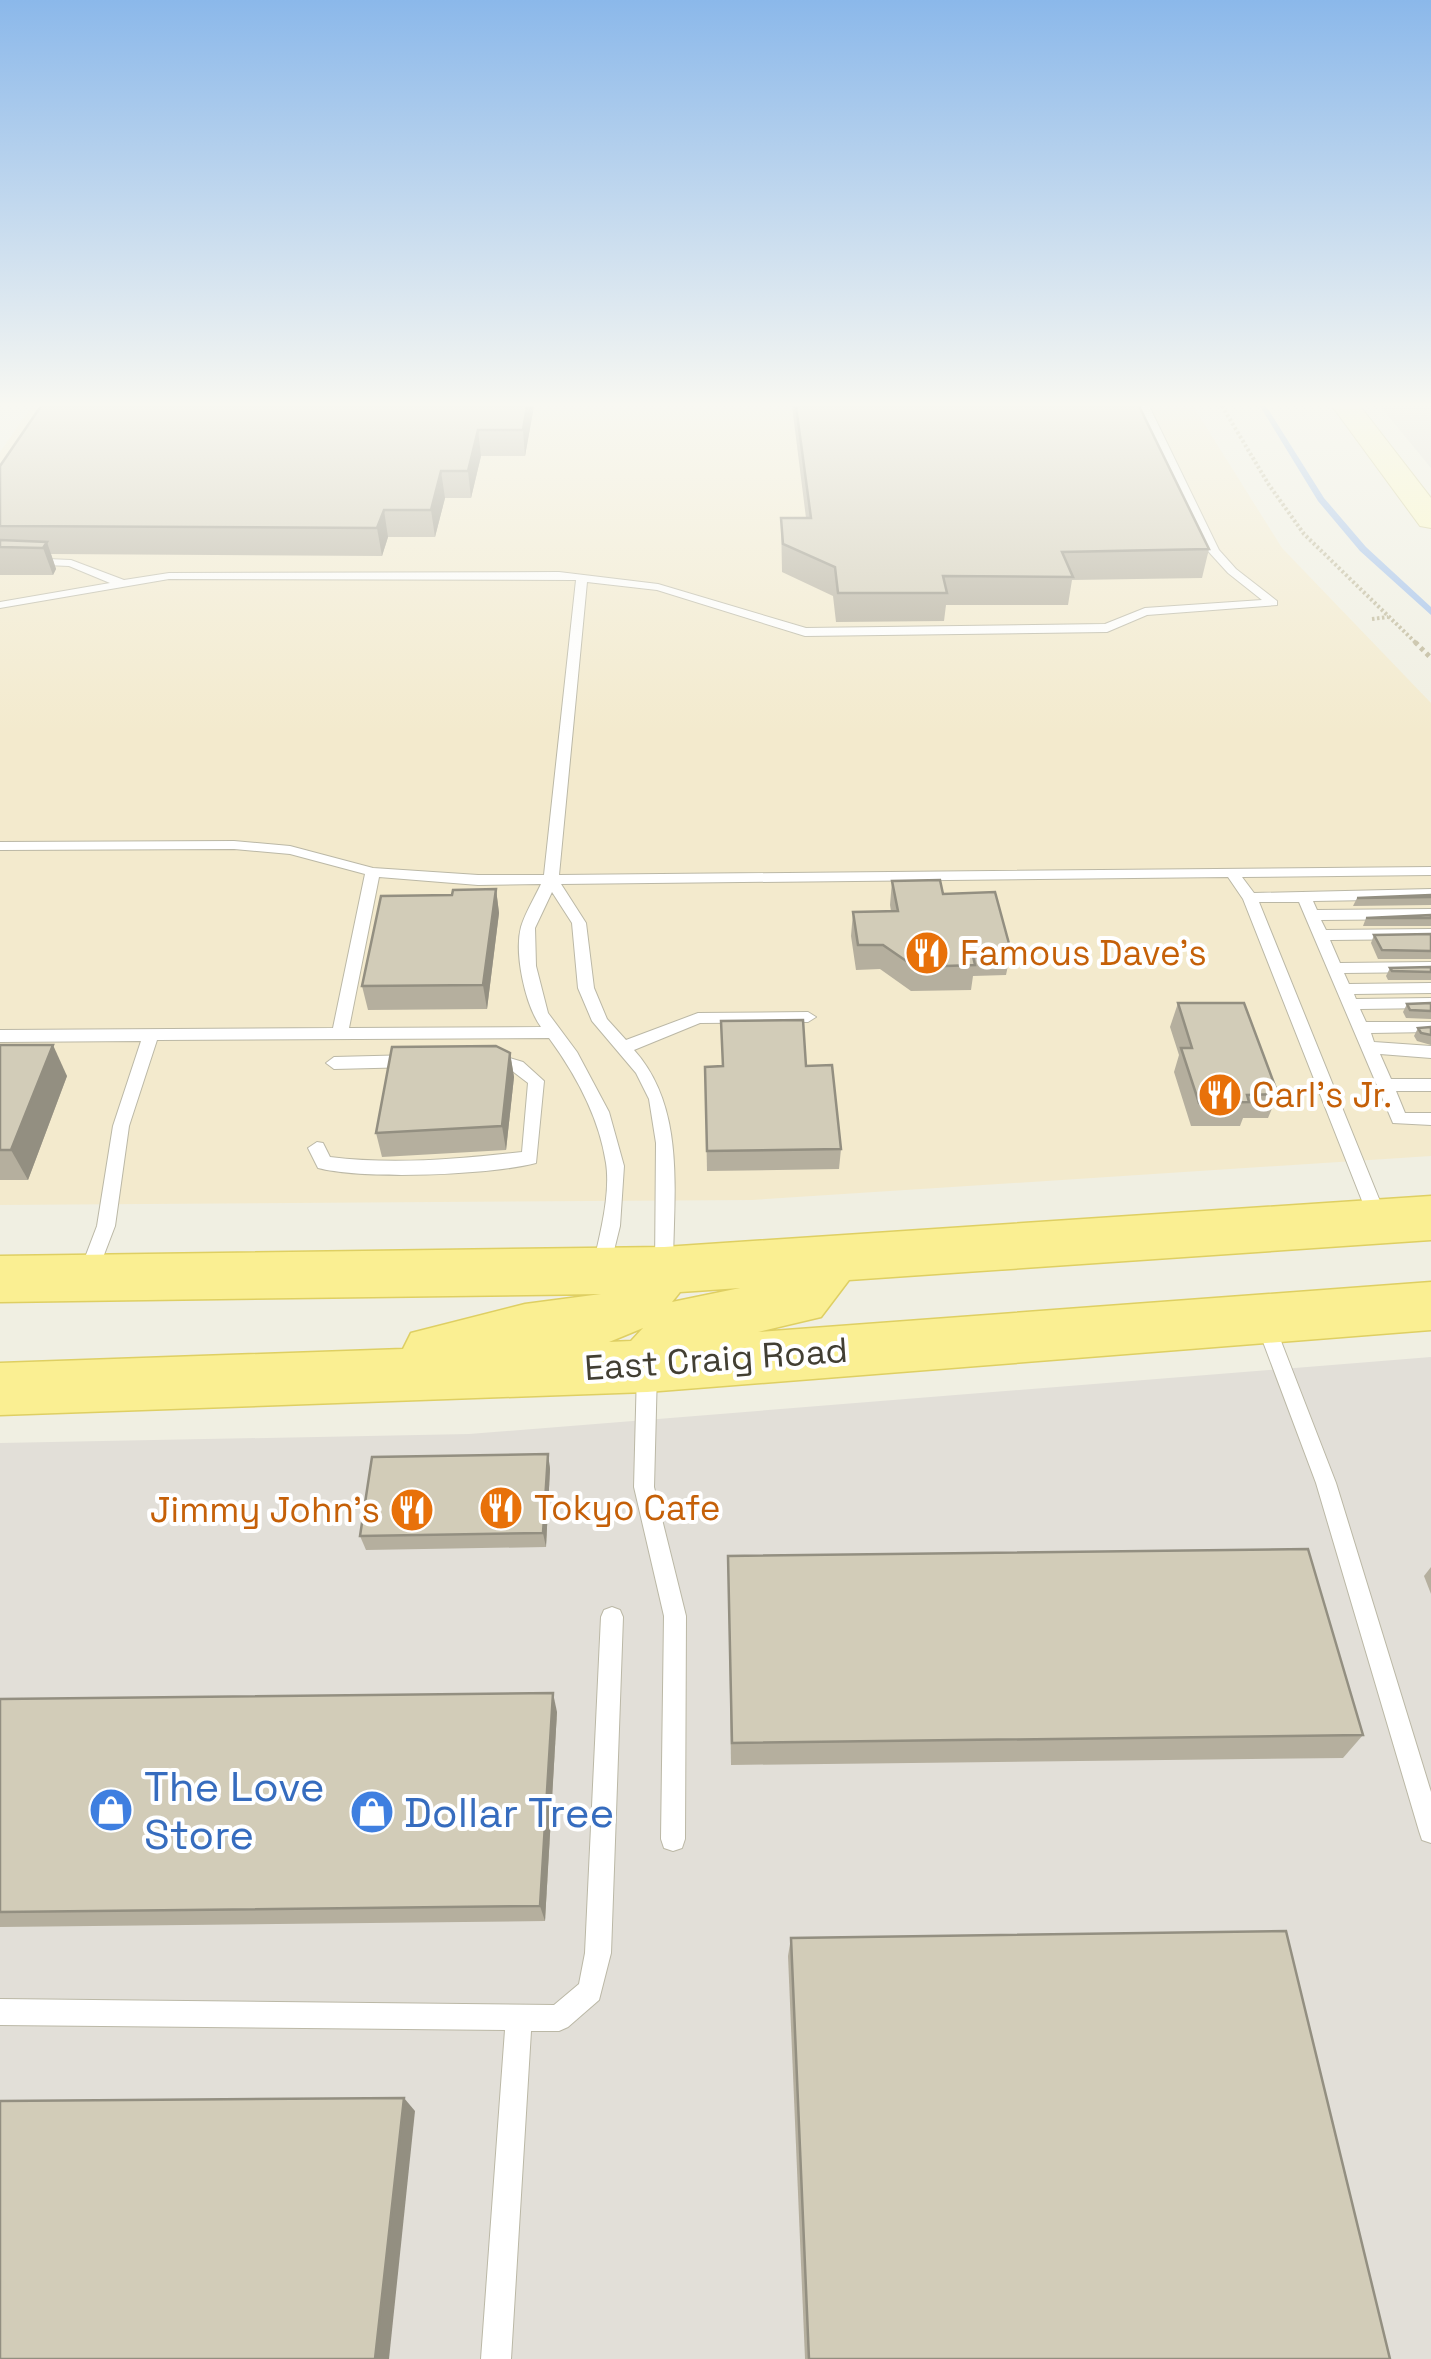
<svg xmlns="http://www.w3.org/2000/svg" width="1431" height="2359" viewBox="0 0 1431 2359" font-family="'Space Grotesk',sans-serif">
<style>
.commercial{fill:#f3eacd}
.industrial{fill:#e2dfd8}
.lines{fill:none;stroke-linecap:round;stroke-linejoin:round}
.stream{fill:#9fbfec;fill-rule:evenodd}
.lane-casing{stroke:#bbb8a6;stroke-width:2}
.secondary-casing{stroke:#cfca93;stroke-width:2}
.primary-casing{stroke:#decf63;stroke-width:3}
.path-far1{stroke:#bdb697;stroke-width:4;stroke-dasharray:2.5 2.5;stroke-linecap:butt}
.path{stroke:#bdb697;stroke-width:5;stroke-dasharray:4 4;stroke-linecap:butt}
.lane{fill:#fff;fill-rule:evenodd}
.secondary{fill:#fcf9c1;fill-rule:evenodd}
.primary{fill:#faef92;fill-rule:evenodd}
.wall{fill:#b5af9e}
.shaded-wall{fill:#938f81}
.building{fill:#d2ccb8;stroke:#938f81;stroke-width:2.5}
.labels{text-anchor:middle;stroke-width:8;stroke-linejoin:round;paint-order:stroke}
.food-label{font-size:35px;fill:#c56008;stroke:#fff;text-anchor:start}
.street-label{font-size:35px;fill:#423f33;stroke:#fff}
.near-shop-label{font-size:42px;fill:#366cbe;stroke:#fff;text-anchor:start}
</style>
<rect width="100%" height="100%" fill="#f0efe2"/>
<polygon class="commercial" points="32,406 1193,406 1282,548 1431,703 1431,1156 752,1200 0,1205 0,452"/>
<g class="industrial">
<polygon points="1380,406 1431,406 1431,468"/>
<polygon points="1431,1357 1431,2359 0,2359 0,1443 469,1434"/>
</g>
<g class="lines">
<polygon class="stream" points="1260,406 1266,406 1324,498 1366,547 1431,607 1431,615 1360,551 1318,501"/>
<defs>
<g id="lane">
<path d="M1139 406H1149L1219 550 1236 569 1277 601V605L1147 615 1107 632 805 636 657 590 587 582 559 875 1431 867V875L1242 877 1254 893 1431 889V899L1313 901 1317 910 1431 909V919L1321 920 1326 930 1431 929V939L1330 940 1340 963 1431 962V972L1344 973 1349 984 1431 983V993L1354 994 1356 999 1431 998V1008L1360 1009 1366 1022H1431V1032L1371 1033 1374 1042 1431 1046V1058L1380 1054 1391 1079H1431V1091H1396L1405 1113H1431V1125L1393 1123 1299 902H1259L1388 1221 1385 1226H1373L1370 1221 1243 899 1228 877 561 884 586 923 594 988 607 1019 626 1040 698 1013 808 1012 816 1017 808 1022 700 1023 634 1050C687 1109 673 1195 673 1269L671 1274H657L655 1269 656 1143 649 1099 636 1073 592 1021 578 988 572 923 552 892 535 928 536 966 548 1013 577 1052 609 1112 624 1166 620 1226 608 1275H594L592 1270C599 1238 611 1195 606 1163 599 1117 576 1075 549 1038L157 1040 129 1126 115 1226 94 1281H80L78 1276 97 1226 113 1126 141 1041 0 1042V1030L333 1028 365 874 290 854 234 849 0 850V842L234 841 290 846 373 868 478 875H544L576 580 169 579 0 608V602L110 583 69 566 0 563V557L71 560 124 580 169 573 559 572 658 584 806 628 1105 624 1145 608 1262 600 1228 573 1208 551ZM379 877 478 885 541 884C535 897 525 913 521 927 514 953 525 1005 541 1027L349 1028Z"/>
<path d="M490 1052 523 1062 544 1081 536 1163C489 1175 365 1180 318 1168L308 1148 317 1142 323 1143 330 1157C394 1165 458 1159 522 1152L528 1083 511 1070 484 1062 482 1058Z"/>
<polygon points="414,1055 422,1061 414,1067 334,1069 326,1063 334,1057"/>
<polygon points="1265,1315 1272,1318 1274,1323 1336,1483 1431,1792 1431,1843 1422,1840 1419,1831 1316,1483 1256,1323 1258,1318"/>
<polygon points="647,1363 654,1365 657,1371 654,1487 686,1616 685,1839 682,1848 673,1851 664,1848 661,1839 664,1616 634,1487 637,1371 640,1365"/>
<polygon points="612,1607 620,1610 623,1617 611,1953 599,2000 568,2027 559,2031 531,2031 511,2359 481,2359 505,2030 0,2025 0,1999 554,2005 579,1984 585,1953 601,1617 604,1610"/>
</g>
<polygon id="secondary" points="1332,406 1360,406 1431,498 1431,528 1420,526"/>
<path id="primary" d="M1431 1196V1240L849 1280 821 1317 758 1332 1431 1282V1330L647 1392 0 1415V1363L403 1349 411 1333 525 1304 601 1294 0 1302V1256L664 1247ZM740 1288 672 1302 680 1292ZM643 1328 631 1341 609 1342Z"/>
</defs>
<use href="#lane" class="lane-casing"/>
<use href="#secondary" class="secondary-casing"/>
<use href="#primary" class="primary-casing"/>
<g class="path-far1">
<polyline points="1222,406 1269,485 1304,534 1417,644"/>
<polyline points="1372,619 1388,617"/>
</g>
<polyline class="path" points="1415,642 1431,658"/>
<use href="#lane" class="lane"/>
<use href="#secondary" class="secondary"/>
<use href="#primary" class="primary"/>
</g>
<g class="wall">
<polygon points="41,406 534,406 525,456 481,456 471,498 445,498 435,537 388,537 382,556 51,554 56,569 53,575 0,575 0,466"/>
<polygon points="792,406 1139,406 1209,549 1202,578 1072,580 1068,605 946,605 944,621 836,622 833,596 782,572 781,518 806,518"/>
<polygon points="892,881 943,894 1011,951 1006,975 973,976 971,990 911,991 880,969 856,970 851,936 853,912 891,911 890,905"/>
<polygon points="496,889 499,913 487,1009 368,1010 362,986 452,895"/>
<polygon points="1431,895 1431,905 1353,906 1357,898"/>
<polygon points="1431,915 1431,926 1363,926 1366,918"/>
<polygon points="1431,934 1431,959 1378,959 1371,943 1374,935"/>
<polygon points="1390,968 1431,968 1431,980 1388,980 1386,976"/>
<polygon points="1178,1003 1278,1094 1268,1118 1243,1118 1240,1126 1191,1126 1174,1072 1179,1055 1170,1027"/>
<polygon points="1431,1003 1431,1019 1406,1018 1403,1012 1407,1004"/>
<polygon points="1431,1027 1431,1045 1417,1041 1414,1036 1418,1028"/>
<polygon points="0,1045 67,1076 28,1180 0,1180"/>
<polygon points="510,1053 514,1077 506,1150 382,1157 376,1133"/>
<polygon points="806,1066 841,1149 839,1169 707,1171 705,1067"/>
<polygon points="548,1454 550,1469 546,1547 366,1550 360,1536"/>
<polygon points="728,1556 1363,1735 1343,1758 731,1765"/>
<polygon points="1431,1567 1431,1594 1424,1576"/>
<polygon points="0,1699 557,1712 545,1921 0,1927"/>
<polygon points="791,1938 1390,2359 805,2359 788,1956"/>
</g>
<g class="shaded-wall">
<polygon points="527,406 534,406 525,456 523,430"/>
<polygon points="478,430 481,456 471,498 468,471"/>
<polygon points="441,471 445,498 435,537 431,510"/>
<polygon points="384,510 388,537 382,556 377,528"/>
<polygon points="47,542 56,569 53,575 43,548"/>
<polygon points="496,889 499,913 487,1009 483,985"/>
<polygon points="53,1045 67,1076 28,1180 11,1150"/>
<polygon points="510,1053 514,1077 506,1150 502,1126"/>
<polygon points="548,1454 550,1469 546,1547 543,1533"/>
<polygon points="553,1693 557,1712 545,1921 540,1906"/>
<polygon points="404,2098 415,2111 389,2359 375,2359"/>
</g>
<g class="building">
<polygon points="41,406 527,406 523,430 478,430 468,471 441,471 431,510 384,510 377,528 0,526 0,466"/>
<polygon points="796,406 1139,406 1209,549 1062,552 1073,577 943,576 947,593 838,593 835,567 783,544 781,518 811,518"/>
<polygon points="0,540 47,542 43,548 0,547"/>
<polygon points="940,880 943,894 995,892 1011,951 972,952 975,965 915,967 883,945 858,945 853,912 898,911 892,881"/>
<polygon points="496,889 483,985 362,986 381,896 452,895 453,890"/>
<polygon points="1431,895 1431,897 1357,898"/>
<polygon points="1431,915 1431,918 1366,918"/>
<polygon points="1431,934 1431,951 1382,950 1374,935"/>
<polygon points="1431,967 1431,972 1392,971 1390,968"/>
<polygon points="1178,1003 1244,1003 1278,1094 1247,1095 1249,1102 1199,1103 1181,1048 1192,1048"/>
<polygon points="1431,1003 1431,1011 1410,1010 1407,1004"/>
<polygon points="803,1020 806,1066 832,1065 841,1149 707,1151 705,1067 723,1066 721,1021"/>
<polygon points="1431,1027 1431,1035 1421,1033 1418,1028"/>
<polygon points="0,1045 53,1045 11,1150 0,1150"/>
<polygon points="496,1046 510,1053 502,1126 376,1133 392,1047"/>
<polygon points="548,1454 543,1533 360,1536 372,1457"/>
<polygon points="1308,1549 1363,1735 732,1743 728,1556"/>
<polygon points="553,1693 540,1906 0,1912 0,1699"/>
<polygon points="1286,1931 1390,2359 809,2359 791,1938"/>
<polygon points="404,2098 375,2359 0,2359 0,2101"/>
</g>
<linearGradient id="sky" x2="0" y2="1"><stop stop-color="#8bb8ea"/><stop offset="0.55" stop-color="#f8f8f2"/><stop offset="1" stop-color="#f8f8f2" stop-opacity="0"/></linearGradient>
<rect width="1431" height="736" fill="url(#sky)"/>
<defs>
<symbol id="restaurant-disc" viewBox="-11 -11 22 22"><circle r="9.5" fill="#e8710a" stroke="#fff"/><path d="M-5-6h1v4h1v-4h1v4h1v-4h1v5L-1.5 .5V6h-2V.5L-5-1ZM5-6V6H3V1.5H1.5Q1.5-4 5-6Z" fill="#fff"/></symbol>
<symbol id="shop-disc" viewBox="-11 -11 22 22"><circle r="9.5" fill="#3f7fe0" stroke="#fff"/><path d="M-5-2.5h2.3a2.7 3.5 0 0 1 5.4 0H5L5.5 6h-11ZM-1.5-2.5h3a1.5 2.3 0 0 0-3 0Z" fill="#fff"/></symbol>
</defs>
<g fill-rule="evenodd">
<use href="#restaurant-disc" x="902" y="928" width="50" height="50"/>
<use href="#restaurant-disc" x="1195" y="1070" width="50" height="50"/>
<use href="#restaurant-disc" x="476" y="1483" width="50" height="50"/>
<use href="#restaurant-disc" x="387" y="1485" width="50" height="50"/>
<use href="#shop-disc" x="86" y="1785" width="50" height="50"/>
<use href="#shop-disc" x="347" y="1787" width="50" height="50"/>
</g>
<g class="labels">
<g class="food-label">
<text x="960" y="965">Famous Dave's</text>
<text x="1252" y="1107">Carl's Jr.</text>
<text x="534" y="1520">Tokyo Cafe</text>
<text x="380" y="1522" text-anchor="end">Jimmy John's</text>
</g>
<g class="street-label">
<text transform="translate(716 1359) rotate(-4)" y="12">East Craig Road</text>
</g>
<g class="near-shop-label">
<text x="144" y="1801">The Love<tspan x="144" dy="48">Store</tspan></text>
<text x="404" y="1827">Dollar Tree</text>
</g>
</g>
</svg>
